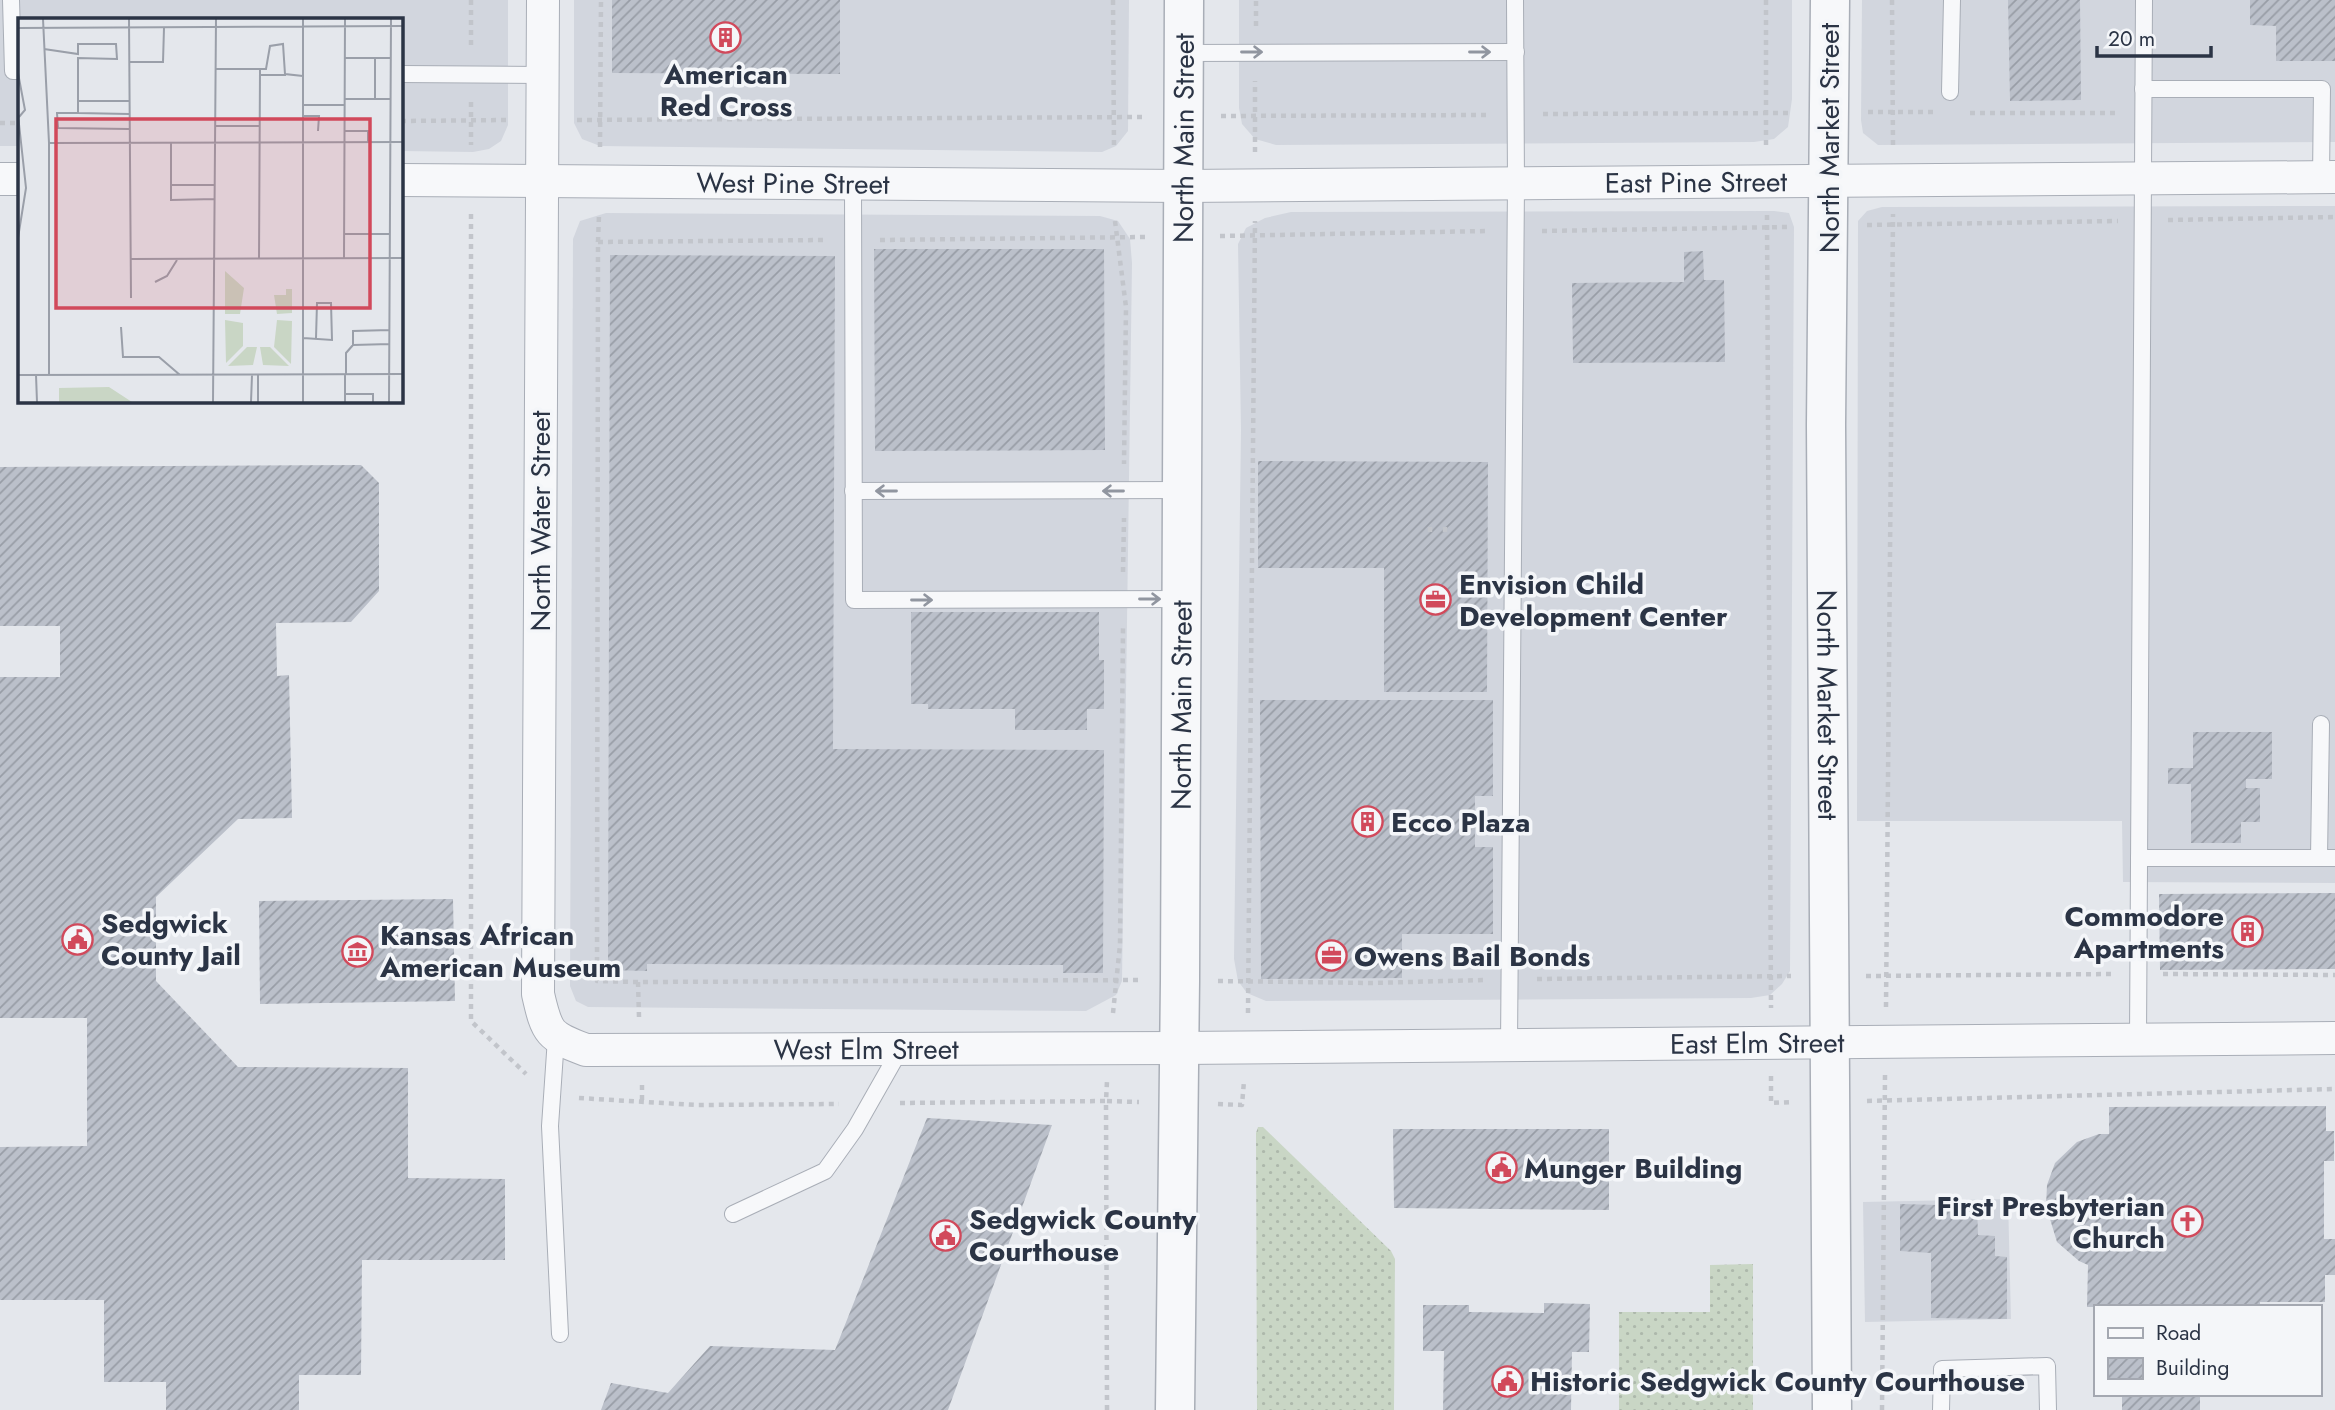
<svg xmlns="http://www.w3.org/2000/svg" width="2335" height="1410" viewBox="0 0 2335 1410" font-family="Jost,sans-serif">
<style>
.built{fill:#d2d6de}
.grass{fill:url(#grass-dots)}
.building{fill:url(#building-hatch)}
.lines{fill:none;stroke-linecap:round;stroke-linejoin:round}
.service-casing{stroke:#a9aeb7;stroke-width:18}
.minor-casing{stroke:#a9aeb7;stroke-width:34}
.tertiary-casing{stroke:#a9aeb7;stroke-width:41}
.path{stroke:#c2c5cb;stroke-width:4.5;stroke-dasharray:5 5;stroke-linecap:butt}
.service{stroke:#f7f8fa;stroke-width:16}
.minor{stroke:#f7f8fa;stroke-width:32}
.tertiary{stroke:#f7f8fa;stroke-width:38}
.oneway{stroke:#9196a0}
.labels{text-anchor:middle;stroke-width:7;stroke-linejoin:round;paint-order:stroke}
.poi-label{font-size:28px;font-weight:bold;fill:#2b3445;stroke:#f4f6f9;text-anchor:start}
.street-label{font-size:28px;fill:#2b3445;stroke:#f4f6f9}
.inset-road{fill:none;stroke:#9a9fa9;stroke-width:2}
.view{fill:#d1495b;fill-opacity:0.15;stroke:#d1495b;stroke-width:3.5}
.inset-edge{fill:none;stroke:#2b3445;stroke-width:3.5}
</style>
<defs>
<pattern id="grass-dots" width="8" height="8" patternUnits="userSpaceOnUse" patternTransform="scale(1.75)"><rect width="8" height="8" fill="#c9d6c5"/><path d="M2 2h.1M6 6h.1" fill="none" stroke="#adb8ab" stroke-width="1.8" stroke-linecap="round"/></pattern>
<pattern id="building-hatch" width="6" height="6" patternUnits="userSpaceOnUse" patternTransform="scale(1.75)"><rect width="6" height="6" fill="#bbc0ca"/><path d="M-1 1l2-2M0 6l6-6M5 7l2-2" fill="none" stroke="#989da6"/></pattern>
</defs>
<rect width="100%" height="100%" fill="#e4e7ec"/>
<g class="built">
<polygon points="0,0 508,0 508,125 501,141 489,149 473,152 401,151 401,19 19,19 19,146 0,146"/>
<polygon points="574,0 1129,0 1128,131 1116,146 1102,152 600,146 582,139 574,123"/>
<polygon points="1239,0 1792,0 1792,99 1788,127 1774,139 1754,142 1276,145 1255,139 1242,124 1239,108"/>
<polygon points="1862,0 2335,0 2335,142 1878,145 1863,133 1861,120"/>
<polygon points="2335,206 2335,883 2123,882 2122,821 1857,821 1858,221 1867,211 1882,207"/>
<polygon points="1774,211 1789,213 1794,227 1790,971 1782,984 1770,995 1751,998 1266,1001 1247,993 1238,981 1234,959 1241,430 1238,244 1246,228 1265,218 1291,212"/>
<polygon points="606,213 1100,216 1118,221 1130,239 1132,263 1122,981 1116,995 1086,1011 588,1007 576,1001 570,986 573,239 580,221"/>
<polygon points="2008,1199 2011,1319 1865,1322 1863,1202"/>
</g>
<g class="grass">
<polygon points="1258,1127 1263,1127 1391,1251 1395,1259 1394,1410 1257,1410 1256,1133"/>
<polygon points="1753,1264 1753,1410 1619,1410 1619,1312 1710,1312 1710,1265"/>
</g>
<g class="building">
<polygon points="612,0 840,0 840,74 612,73"/>
<polygon points="2008,0 2080,0 2081,100 2010,101"/>
<polygon points="2250,0 2335,0 2335,61 2276,61 2276,26 2250,25"/>
<polygon points="874,249 1104,249 1105,450 875,451"/>
<polygon points="1703,251 1704,280 1724,280 1725,362 1573,363 1572,283 1684,282 1684,252"/>
<polygon points="610,255 835,256 833,749 1104,750 1103,973 1063,973 1063,965 647,964 647,971 608,970"/>
<polygon points="1258,461 1488,462 1487,692 1384,692 1384,568 1258,568"/>
<polygon points="361,465 379,483 379,591 351,622 276,623 277,676 289,675 292,818 238,819 156,897 156,981 238,1067 408,1068 408,1178 505,1179 505,1260 362,1260 361,1375 299,1375 299,1410 166,1410 166,1382 104,1382 104,1300 0,1300 0,1147 87,1146 87,1018 0,1018 0,677 60,677 60,626 0,626 0,467"/>
<polygon points="911,612 1099,612 1099,660 1104,660 1104,709 1087,709 1087,730 1015,730 1015,709 928,709 928,704 911,704"/>
<polygon points="1260,700 1493,700 1493,796 1475,796 1475,847 1493,847 1493,934 1402,934 1402,978 1261,979"/>
<polygon points="2193,732 2272,732 2272,779 2246,779 2246,788 2260,788 2260,822 2241,822 2241,843 2191,843 2191,784 2168,784 2168,768 2193,768"/>
<polygon points="2335,893 2335,969 2160,970 2159,894"/>
<polygon points="453,899 455,1001 260,1004 259,901"/>
<polygon points="2326,1106 2326,1131 2334,1131 2334,1161 2324,1161 2324,1239 2335,1239 2335,1275 2325,1275 2325,1302 2260,1302 2260,1307 2087,1307 2088,1265 2079,1261 2057,1242 2046,1206 2047,1185 2055,1163 2077,1142 2099,1134 2109,1134 2109,1107"/>
<polygon points="927,1118 1052,1125 948,1410 601,1410 611,1383 668,1393 710,1346 835,1350"/>
<polygon points="1393,1129 1609,1129 1609,1210 1394,1208"/>
<polygon points="1900,1204 1977,1206 1978,1235 1995,1236 1995,1256 2007,1257 2007,1319 1931,1318 1931,1253 1900,1251"/>
<polygon points="1544,1303 1590,1304 1589,1352 1572,1352 1571,1410 1443,1410 1444,1351 1423,1351 1423,1305 1469,1305 1469,1312 1544,1313"/>
<rect x="2122" y="1394" width="78" height="16"/>
</g>
<g class="lines">
<defs>
<g id="service">
<polyline points="11,0 13,71 19,71"/>
<polyline points="1184,53 1516,52"/>
<polyline points="401,74 543,75"/>
<polyline points="2143,89 2322,89 2321,178"/>
<polyline points="1950,92 1952,0"/>
<polyline points="853,183 854,600 1181,599"/>
<polyline points="853,491 1182,490"/>
<polyline points="2139,858 2335,858"/>
<polyline points="2319,858 2321,724"/>
<polyline points="556,1038 550,1126 560,1334"/>
<polyline points="2138,1039 2144,0"/>
<polyline points="1509,1045 1516,184 1515,0"/>
<polyline points="733,1214 825,1171 855,1129 901,1048"/>
<polyline points="1941,1410 1942,1369 2047,1366 2048,1410"/>
</g>
<g id="minor">
<path id="s1" d="M543 0 538 994C547 1034 549 1036 586 1050L1180 1048 2335 1038"/>
<polyline points="0,179 19,179"/>
<path id="s2" d="M401 180 1184 186 2335 177"/>
</g>
<g id="tertiary">
<path id="s3" d="M1830 0 1826 425 1832 1410"/>
<path id="s4" d="M1175 1410 1180 981 1184 0"/>
</g>
</defs>
<use href="#service" class="service-casing"/>
<use href="#minor" class="minor-casing"/>
<use href="#tertiary" class="tertiary-casing"/>
<g class="path">
<polyline points="471,0 471,47"/>
<polyline points="1113,0 1114,150"/>
<polyline points="1766,0 1766,147"/>
<polyline points="1892,0 1893,146"/>
<polyline points="1256,26 1256,0"/>
<polyline points="471,102 471,145"/>
<polyline points="1868,112 1933,112"/>
<polyline points="1970,113 2118,113"/>
<polyline points="1543,114 1793,113"/>
<polyline points="1221,116 1488,115"/>
<polyline points="577,120 1145,117"/>
<polyline points="401,121 508,120"/>
<polyline points="0,123 19,123"/>
<polyline points="600,147 601,0"/>
<polyline points="1255,152 1255,81"/>
<polyline points="471,214 471,1021 526,1074"/>
<polyline points="1767,215 1771,1008"/>
<polyline points="2168,220 2335,217"/>
<polyline points="1115,221 1126,307 1124,464"/>
<polyline points="1867,225 2118,221"/>
<polyline points="1542,231 1789,227"/>
<polyline points="1220,236 1488,231"/>
<polyline points="880,240 1145,237"/>
<polyline points="598,242 599,215"/>
<polyline points="1430,527 1430,533"/>
<polyline points="1445,527 1445,533"/>
<polyline points="1123,572 1124,518"/>
<polyline points="2163,974 2335,975"/>
<polyline points="1866,976 2113,974"/>
<polyline points="1537,979 1791,976"/>
<polyline points="1218,981 1372,983 1483,980"/>
<polyline points="638,982 597,981 598,242 826,240"/>
<polyline points="1886,1007 1893,214"/>
<polyline points="1113,1013 1120,945 1123,627"/>
<polyline points="1248,1013 1255,221"/>
<polyline points="639,1017 638,982 1143,980"/>
<polyline points="1771,1076 1771,1103 1792,1102"/>
<polyline points="642,1085 642,1102"/>
<polyline points="579,1098 696,1105 839,1104"/>
<polyline points="1867,1101 2335,1089"/>
<polyline points="900,1103 1106,1101 1107,1081"/>
<polyline points="1218,1104 1242,1105 1244,1081"/>
<polyline points="1107,1410 1106,1101 1139,1102"/>
<polyline points="1882,1410 1885,1075"/>
</g>
<use href="#service" class="service"/>
<use href="#minor" class="minor"/>
<use href="#tertiary" class="tertiary"/>
</g>
<defs><path id="oneway-shaft" d="M-6 0H5M1.5-3L5.5 0L1.5 3" fill="none" stroke-width="1.6" stroke-linecap="round" stroke-linejoin="round" transform="scale(1.75)"/></defs>
<g class="oneway">
<use href="#oneway-shaft" transform="translate(1252 52)"/>
<use href="#oneway-shaft" transform="translate(1480 52)"/>
<use href="#oneway-shaft" transform="translate(886 491) rotate(180)"/>
<use href="#oneway-shaft" transform="translate(1113 491) rotate(180)"/>
<use href="#oneway-shaft" transform="translate(1150 599)"/>
<use href="#oneway-shaft" transform="translate(922 600)"/>
</g>
<defs>
<symbol id="building-ring" viewBox="-11 -11 22 22"><circle r="9.5" fill="#f4f6f9" stroke="#d1495b" stroke-width="1.5"/><path d="M-4-6H4V6H1V3H-1V6H-4ZM-2.5-4.3h1.7v1.8h-1.7ZM.8-4.3h1.7v1.8H.8ZM-2.5-1h1.7V.8h-1.7ZM.8-1h1.7V.8H.8Z" fill="#d1495b"/></symbol>
<symbol id="office-ring" viewBox="-11 -11 22 22"><circle r="9.5" fill="#f4f6f9" stroke="#d1495b" stroke-width="1.5"/><path d="M-6-3h4V-5.5h4V-3h4V5H-6ZM-1-4.5V-3h2v-1.5ZM-6 0V1H6V0Z" fill="#d1495b"/></symbol>
<symbol id="civic-ring" viewBox="-11 -11 22 22"><circle r="9.5" fill="#f4f6f9" stroke="#d1495b" stroke-width="1.5"/><path d="M-.6-6.5H3V-4.5H.6V-3L4-1V1h2V6H-6V1h2V-1L-.6-3ZM-1.2 2.5V6h2.4V2.5Z" fill="#d1495b"/></symbol>
<symbol id="museum-ring" viewBox="-11 -11 22 22"><circle r="9.5" fill="#f4f6f9" stroke="#d1495b" stroke-width="1.5"/><path d="M0-6L6-3V-2H-6V-3ZM-5-1h2V3h-2ZM-1-1h2V3h-2ZM3-1h2V3H3ZM-6 4H6V6H-6Z" fill="#d1495b"/></symbol>
<symbol id="church-ring" viewBox="-11 -11 22 22"><circle r="9.5" fill="#f4f6f9" stroke="#d1495b" stroke-width="1.5"/><path d="M-1.2-6h2.4v3.5h3.3v2.4h-3.3V6h-2.4V-.1h-3.3v-2.4h3.3Z" fill="#d1495b"/></symbol>
</defs>
<g fill-rule="evenodd">
<use href="#building-ring" x="708" y="20" width="35" height="35"/>
<use href="#office-ring" x="1418" y="582" width="35" height="35"/>
<use href="#building-ring" x="1350" y="804" width="35" height="35"/>
<use href="#building-ring" x="2230" y="914" width="35" height="35"/>
<use href="#civic-ring" x="60" y="922" width="35" height="35"/>
<use href="#museum-ring" x="340" y="934" width="35" height="35"/>
<use href="#office-ring" x="1314" y="938" width="35" height="35"/>
<use href="#civic-ring" x="1484" y="1150" width="35" height="35"/>
<use href="#church-ring" x="2170" y="1204" width="35" height="35"/>
<use href="#civic-ring" x="928" y="1218" width="35" height="35"/>
<use href="#civic-ring" x="1490" y="1364" width="35" height="35"/>
</g>
<g class="labels">
<g class="poi-label">
<text x="726" y="84" text-anchor="middle">American<tspan x="726" dy="32">Red Cross</tspan></text>
<text x="1459" y="594">Envision Child<tspan x="1459" dy="32">Development Center</tspan></text>
<text x="1391" y="832">Ecco Plaza</text>
<text x="2224" y="926" text-anchor="end">Commodore<tspan x="2224" dy="32">Apartments</tspan></text>
<text x="101" y="933">Sedgwick<tspan x="101" dy="32">County Jail</tspan></text>
<text x="380" y="945">Kansas African<tspan x="380" dy="32">American Museum</tspan></text>
<text x="1354" y="966">Owens Bail Bonds</text>
<text x="1524" y="1178">Munger Building</text>
<text x="2165" y="1216" text-anchor="end">First Presbyterian<tspan x="2165" dy="32">Church</tspan></text>
<text x="969" y="1229">Sedgwick County<tspan x="969" dy="32">Courthouse</tspan></text>
<text x="1530" y="1391">Historic Sedgwick County Courthouse</text>
</g>
<g class="street-label">
<text dy="10" stroke="none"><textPath href="#s4" startOffset="1272">North Main Street</textPath></text>
<text transform="translate(1829 138) rotate(-90)" y="10">North Market Street</text>
<text dy="10" stroke="none"><textPath href="#s2" startOffset="392">West Pine Street</textPath></text>
<text dy="10" stroke="none"><textPath href="#s2" startOffset="1295">East Pine Street</textPath></text>
<text transform="translate(540 521) rotate(-90)" y="10">North Water Street</text>
<text dy="10" stroke="none"><textPath href="#s4" startOffset="705">North Main Street</textPath></text>
<text dy="10" stroke="none"><textPath href="#s3" startOffset="705">North Market Street</textPath></text>
<text dy="10" stroke="none"><textPath href="#s1" startOffset="2245">East Elm Street</textPath></text>
<text dy="10" stroke="none"><textPath href="#s1" startOffset="1354">West Elm Street</textPath></text>
</g>
</g>
<g transform="translate(18 18)">
<rect width="385" height="385" fill="#e4e7ec"/>
<path d="M207 253 226 270 222 296H207ZM268 271H274V295L259 296 256 277H268ZM207 302 225 305V328L208 345ZM259 302 274 303 273 346 256 329ZM229 329H239L235 347 210 348ZM242 329H252L271 348 245 347ZM91 369 114 384H41V370Z" fill="#c9d6c5"/>
<path class="inset-road" d="M25 1 31 125V357M111 1 113 280M0 10 385 8M26 31 60 36V26H98L99 41 60 40V95H39L40 110 111 111M327 40H373M357 40V81M111 44H145L146 10M198 51H248L252 28 265 26 267 56 285 58M0 55 7 92 1 99M242 57H268M327 81H373M60 83H111M284 87H326M60 95 111 96M0 97 8 170 0 220M284 98H301L300 113M197 108H242M326 113H350V125M31 125 385 124M153 125V182L197 181M153 167H197M326 216H372M113 241 385 240M241 241 242 51M326 241 327 1M137 264 149 258 159 242M103 309 105 339H141L162 357M285 320 314 322 313 285H299L298 320M335 327 372 326M327 356V384M328 356V335L335 327V313L372 312M0 357 385 356M18 357 19 384M240 357V384M327 376H355V384M195 384 198 1M233 384 234 357M285 384V1M371 384 373 1"/>
<path class="view" d="M38 101H352V290H38Z"/>
<rect width="385" height="385" class="inset-edge"/>
</g>
<rect x="2094" y="1305" width="228" height="91" fill="#f4f6f9" stroke="#a4a8b1" stroke-width="2"/>
<rect x="2108" y="1328" width="35" height="10" fill="#f7f8fa" stroke="#a4a8b1" stroke-width="2"/>
<text x="2156" y="1340" font-size="21" fill="#2b3445">Road</text>
<rect x="2108" y="1358" width="35" height="21" fill="url(#building-hatch)" stroke="#a4a8b1" stroke-width="2"/>
<text x="2156" y="1375" font-size="21" fill="#2b3445">Building</text>
<path d="M2097 46v10h114v-10" fill="none" stroke="#2b3445" stroke-width="3.5"/>
<text x="2108" y="46" font-size="21" fill="#2b3445" stroke="#f4f6f9" stroke-width="5" paint-order="stroke">20 m</text>
</svg>
